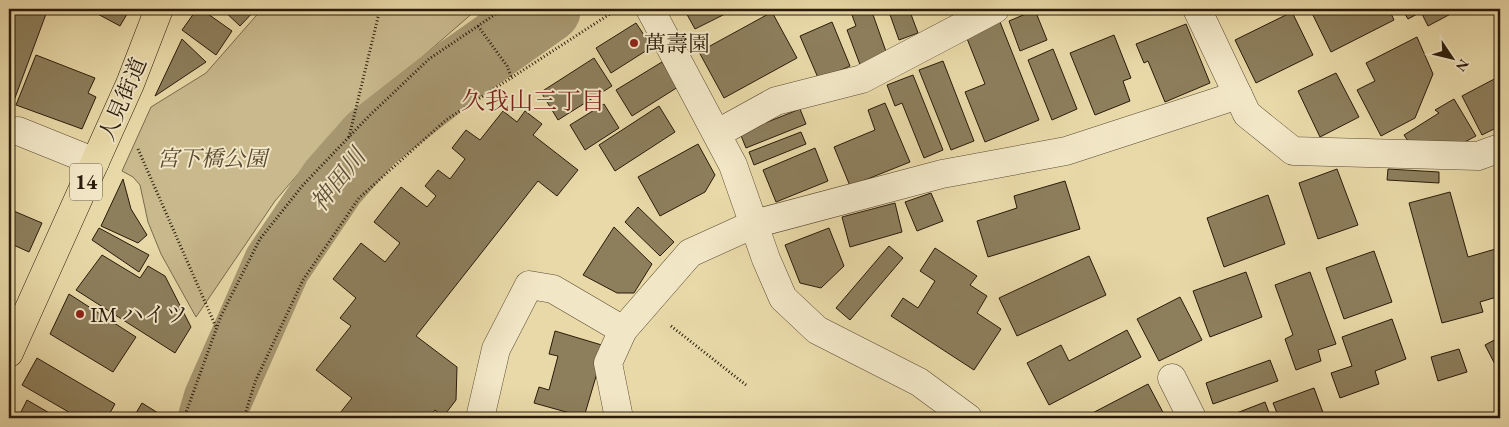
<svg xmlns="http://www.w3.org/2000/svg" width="1509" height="427" viewBox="0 0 1509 427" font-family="'EB Garamond','Noto Serif JP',serif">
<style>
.green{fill:#c9b98d;stroke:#7a6a4c}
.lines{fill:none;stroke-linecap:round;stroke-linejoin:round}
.river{stroke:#a89872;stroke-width:68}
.building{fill:#8d7e5c;stroke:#2a1b0a}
.minor-casing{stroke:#5a4a32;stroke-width:29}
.major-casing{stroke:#2a1b0a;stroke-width:29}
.path{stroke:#2a1b0a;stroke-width:3;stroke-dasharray:1 2.5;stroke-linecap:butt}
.minor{stroke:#f1e6c6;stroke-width:28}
.major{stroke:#e9d9a8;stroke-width:28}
.poi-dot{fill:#8f2418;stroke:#f1e6c6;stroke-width:2}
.labels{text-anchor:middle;stroke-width:4;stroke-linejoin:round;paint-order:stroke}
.shield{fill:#f1e6c6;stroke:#665842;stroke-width:1}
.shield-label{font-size:21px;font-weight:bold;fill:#2a1b0a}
.poi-label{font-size:22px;fill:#2a1b0a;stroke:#f1e6c6;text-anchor:start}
.street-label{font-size:22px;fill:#2a1b0a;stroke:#f1e6c6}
.park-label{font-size:22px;font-style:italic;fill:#5a4a31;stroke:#f1e6c6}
.neighbourhood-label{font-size:24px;fill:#7a1f14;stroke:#f1e6c6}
.water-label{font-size:24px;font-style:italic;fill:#5c4d34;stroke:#f1e6c6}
</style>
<rect width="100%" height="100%" fill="#e9d9a8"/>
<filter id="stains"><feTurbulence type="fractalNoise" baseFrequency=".004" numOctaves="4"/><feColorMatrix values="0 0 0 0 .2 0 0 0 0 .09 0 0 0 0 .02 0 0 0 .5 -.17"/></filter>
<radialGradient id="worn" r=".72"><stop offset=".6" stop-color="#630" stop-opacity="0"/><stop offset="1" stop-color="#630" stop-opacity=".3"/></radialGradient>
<polygon class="green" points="262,9 474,9 475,11 329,138 275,201 196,317 161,254 148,222 140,185 133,177 122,171 151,107 206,73"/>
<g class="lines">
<polyline class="river" points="212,418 217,401 277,265 333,182 371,139 457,72 547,9"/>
</g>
<g class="building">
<polygon points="9,9 43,9 46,14 9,114"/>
<polygon points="106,9 130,9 120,26 94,12"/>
<polygon points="197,9 201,9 232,31 216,55 182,30"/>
<polygon points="222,9 256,9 240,26"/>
<polygon points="684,9 722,9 725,14 695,29"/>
<polygon points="790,9 806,9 792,14"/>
<polygon points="871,9 889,60 862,70 847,30 856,26 852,15"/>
<polygon points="888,9 909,9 918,33 899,40"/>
<polygon points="1310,9 1338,9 1340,11 1345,9 1389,9 1394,20 1331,52"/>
<polygon points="1402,9 1460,9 1428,26 1421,12 1408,19"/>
<polygon points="1035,10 1047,40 1020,51 1009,21"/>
<polygon points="772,12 797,58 724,98 699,52"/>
<polygon points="1292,12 1313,55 1256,83 1235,40"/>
<polygon points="832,22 850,66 819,80 800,36"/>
<polygon points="1000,22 1039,120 985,142 965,92 985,84 966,36"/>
<polygon points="636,23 652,47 611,73 596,48"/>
<polygon points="1186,24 1210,83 1165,102 1148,61 1144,63 1136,44"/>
<polygon points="1114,35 1131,78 1123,81 1130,101 1095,115 1070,53"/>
<polygon points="1417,37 1433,74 1415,118 1381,136 1357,90 1375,81 1366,63"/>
<polygon points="182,39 206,62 155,96"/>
<polygon points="1053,49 1077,109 1052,120 1028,60"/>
<polygon points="36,55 95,78 88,93 96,97 82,129 16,105"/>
<polygon points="594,58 612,86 558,120 541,92"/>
<polygon points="943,61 974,141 951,150 919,70"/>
<polygon points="662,62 678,87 632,116 616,90"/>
<polygon points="1336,73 1359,117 1320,137 1298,91"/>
<polygon points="913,75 943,150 924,158 902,103 895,106 887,85"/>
<polygon points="1500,76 1500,126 1482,135 1462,96"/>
<polygon points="1454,99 1476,136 1459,145 1412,147 1404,135 1439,113 1435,110"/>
<polygon points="885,103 910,162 850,186 834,147 875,130 868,110"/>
<polygon points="604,104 619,128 585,150 570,125"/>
<polygon points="659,106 675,132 615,171 599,145"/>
<polygon points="800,109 806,124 746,148 740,133"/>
<polygon points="503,111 517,122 525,111 542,124 533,135 578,170 557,196 538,181 416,336 457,367 456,400 443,417 435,410 428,418 336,418 352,398 316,370 351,326 340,318 356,298 333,279 361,243 385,262 400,243 374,222 401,187 427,207 436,196 425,186 438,170 450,179 465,159 452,148 466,130 480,140"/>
<polygon points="801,132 806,144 754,165 749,152"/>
<polygon points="698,144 715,175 705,192 660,216 638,177"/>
<polygon points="815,148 828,181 776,202 763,170"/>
<polygon points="1337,169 1358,225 1318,239 1299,183"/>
<polygon points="1388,169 1439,172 1439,183 1387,180"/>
<polygon points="123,179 131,209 147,235 138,243 101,226"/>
<polygon points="1065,181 1080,229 988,257 977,221 1017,208 1014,196"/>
<polygon points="1450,192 1468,257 1499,248 1500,296 1480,302 1483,312 1442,323 1409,203"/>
<polygon points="931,193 943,221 917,231 905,202"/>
<polygon points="1268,195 1285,244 1224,267 1207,218"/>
<polygon points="895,203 902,232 850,247 842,217"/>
<polygon points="638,207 674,242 660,256 625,222"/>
<polygon points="9,209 42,223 29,252 9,243"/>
<polygon points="614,227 652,264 634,293 617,293 583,275"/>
<polygon points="99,228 149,255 139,272 92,240"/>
<polygon points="829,228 844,266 821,288 800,283 785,245"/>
<polygon points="889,246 903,258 850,320 836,308"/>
<polygon points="935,248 977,276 970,285 987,296 977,313 1001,329 974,370 891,316 903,298 918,308 935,281 920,271"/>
<polygon points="1374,251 1392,302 1344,319 1326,268"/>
<polygon points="102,255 140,278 148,266 165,276 191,327 175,353 76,290"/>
<polygon points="1089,256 1106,295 1017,336 999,298"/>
<polygon points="1246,272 1262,317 1210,337 1193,291"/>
<polygon points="1310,272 1336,344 1318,350 1321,361 1296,370 1285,339 1293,335 1275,285"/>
<polygon points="69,294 136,337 113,372 50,334"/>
<polygon points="1180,297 1202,340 1159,361 1137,319"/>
<polygon points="1392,319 1406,359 1375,371 1379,384 1340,398 1331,373 1352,366 1342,337"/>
<polygon points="1127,330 1141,357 1049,405 1027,363 1061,345 1069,361"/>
<polygon points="555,331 605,346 584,417 534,403 539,387 549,390 558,356 549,354"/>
<polygon points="1500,337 1500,374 1485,345"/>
<polygon points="1459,349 1467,372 1438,381 1431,357"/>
<polygon points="37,358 115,404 107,418 79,418 22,385"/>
<polygon points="1270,360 1278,381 1213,404 1206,383"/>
<polygon points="1148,384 1166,418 1083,418"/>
<polygon points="1314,388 1325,418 1279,418 1273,403"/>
<polygon points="27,400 58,418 18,418"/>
<polygon points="1265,402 1271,418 1235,418 1234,414"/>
<polygon points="142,403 166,418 133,418"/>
</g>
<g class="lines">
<defs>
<g id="minor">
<polyline points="650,9 733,165 766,259 783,298 817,330 919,382 968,418"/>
<polyline points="1197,9 1247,114 1293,151 1478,156 1500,148"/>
<polyline points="18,131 95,162"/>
<polyline points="718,133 776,101 862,79 995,9"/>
<polyline points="1172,378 1192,418"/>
<polyline points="480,418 496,349 529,285 553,289 623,330"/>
<polyline points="619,418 608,363 623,330 690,253 754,224 942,174 1066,151 1238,95"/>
</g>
<polyline id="major" points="9,353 130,84 159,9"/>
</defs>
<use href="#minor" class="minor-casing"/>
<use href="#major" class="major-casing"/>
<g class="path">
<polyline points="478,26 507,66 512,79"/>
<polyline points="349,137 380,9"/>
<polyline points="138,149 216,327"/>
<polyline points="671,326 746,385"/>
<polyline points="184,418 221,316 260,239 303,185 369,116 429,59 503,9"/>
<polyline points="244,418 255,382 303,280 359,198 446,120 616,10"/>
</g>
<use href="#minor" class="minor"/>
<use href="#major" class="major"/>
</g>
<g class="poi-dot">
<circle cx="634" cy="43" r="5"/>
<circle cx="80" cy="314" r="5"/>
</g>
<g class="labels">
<rect class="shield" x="70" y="163.5" width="32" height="37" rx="4"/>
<g class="shield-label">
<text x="86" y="189">14</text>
</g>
<g class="poi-label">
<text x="644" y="51">萬壽園</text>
<text x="90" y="322">IM ハイツ</text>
</g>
<g class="street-label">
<text transform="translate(122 99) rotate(-67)" y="8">人見街道</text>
</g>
<g class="park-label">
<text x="212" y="166">宮下橋公園</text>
</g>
<g class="neighbourhood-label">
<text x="533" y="109">久我山三丁目</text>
</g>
<g class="water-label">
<text transform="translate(338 180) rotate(-52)" y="8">神田川</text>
</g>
</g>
<rect width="1509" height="427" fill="none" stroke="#e9d9a8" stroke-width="30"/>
<rect x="10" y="10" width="1489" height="407" fill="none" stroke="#2a1b0a" stroke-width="2.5"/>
<rect x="15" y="15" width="1479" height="397" fill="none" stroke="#2a1b0a"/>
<g transform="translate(1452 58) rotate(125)" stroke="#f1e6c6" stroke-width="4" paint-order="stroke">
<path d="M0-4L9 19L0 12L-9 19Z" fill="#2a1b0a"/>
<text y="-8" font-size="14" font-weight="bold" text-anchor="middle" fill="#2a1b0a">N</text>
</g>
<rect width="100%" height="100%" filter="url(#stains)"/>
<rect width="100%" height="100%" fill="url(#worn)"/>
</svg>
